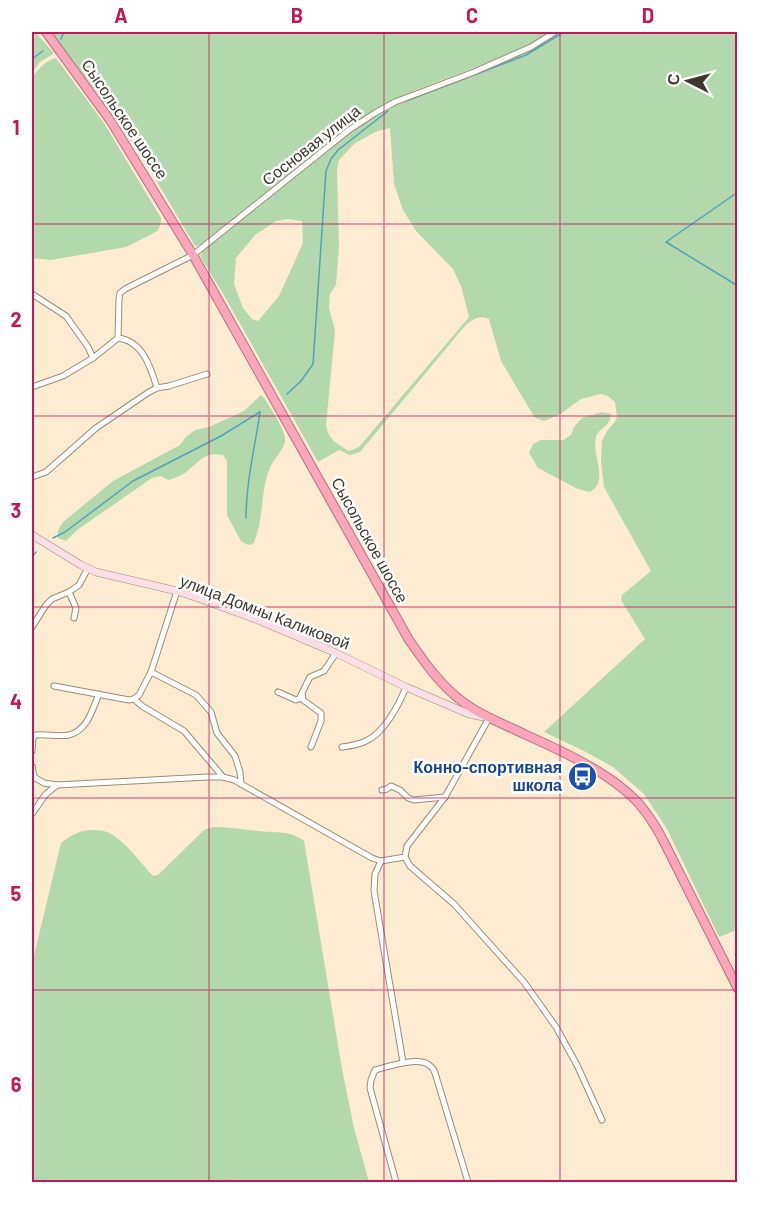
<svg xmlns="http://www.w3.org/2000/svg" width="769" height="1214" viewBox="0 0 769 1214" font-family="Barlow,sans-serif">
<style>
.green{fill:#b3d8ae;fill-rule:evenodd}
.lines{fill:none;stroke-linecap:round;stroke-linejoin:round}
.stream{stroke:#4fa4bb;stroke-width:1.5}
.minor-casing{stroke:#9c8c74;stroke-width:7}
.secondary-casing{stroke:#9c8c74;stroke-width:8}
.trunk-casing{stroke:#b9717f;stroke-width:10}
.minor{stroke:#fff;stroke-width:5}
.secondary{stroke:#fedee6;stroke-width:7}
.trunk{stroke:#fba6bb;stroke-width:8}
.grid{fill:none;stroke:#c2185b;stroke-width:1.5;stroke-opacity:0.55}
.labels{text-anchor:middle;stroke-width:5;stroke-linejoin:round;paint-order:stroke}
.street-label{font-size:16px;fill:#3f382e;stroke:#fff}
.transit-label{font-size:16px;font-weight:bold;fill:#164399;stroke:#fff;text-anchor:end}
.neatline{fill:none;stroke:#c2185b;stroke-width:2}
.grid-label{font-size:20px;text-anchor:middle;font-weight:bold;fill:#c2185b}
</style>
<rect width="100%" height="100%" fill="#fdecd2"/>
<g class="green">
<polygon points="32,32 35,32 53,52 53,54 40,62 32,73"/>
<path d="M51 32H550C502 62 446 76 395 99 378 107 363 118 347 128L200 245 195 246 153 175 115 116Z"/>
<path d="M560 32H737V930L719 937 667 829 644 794 613 767 586 752 544 732 645 639 621 600 622 595 651 571 604 487 601 462 602 441 607 431 614 423 617 417 615 402 608 396 601 394 581 399 559 415 544 421 535 418 501 361 489 319C479 314 471 320 464 327L360 452 350 455 339 450 318 462 225 297 200 256 204 250 351 132 376 115 397 105 475 74 533 49ZM390 128 394 184 403 210 416 231 453 269 461 286 469 317 359 447 349 451C337 444 329 440 326 426L335 330 329 308 330 294 336 285 339 246 337 170 339 160 354 144 375 132ZM288 219 302 221 303 243 279 296 258 321 252 319 243 308 234 284 236 258 255 235 276 221Z"/>
<path d="M56 58 104 123 161 218C161 224 160 228 156 232L126 247 51 260 32 258V78C38 69 45 61 56 58Z"/>
<path d="M261 395 265 399C270 408 287 431 285 442 284 449 272 461 269 470 260 494 264 522 253 544L248 545 241 541 227 515V461L223 455C204 451 199 462 186 472 181 476 174 478 168 480L161 476 152 478 77 530 66 541 58 538V530L63 522 113 481 180 445 186 437 195 430 209 427 244 411Z"/>
<path d="M602 412 611 414C610 428 599 427 596 437 591 455 610 481 590 492L578 489 538 468 529 453 533 444 541 440H563L571 435 574 427 582 418Z"/>
<path d="M213 827C228 827 242 829 257 831 273 833 291 830 304 841L342 1069 354 1128 369 1182H32V964L61 843C71 835 78 831 91 830 97 830 103 830 109 833 123 839 142 864 153 876L158 875 203 831 206 829Z"/>
</g>
<g class="lines">
<g class="stream">
<polyline points="61,39 64,32"/>
<polyline points="32,59 43,51"/>
<polyline points="406,101 526,55 564,32"/>
<polyline points="738,192 666,242 738,286"/>
<polyline points="287,394 301,381 313,364 326,171 331,159 338,150 388,111"/>
<path d="M246 518C246 482 255 447 260 412"/>
<polyline points="53,538 65,532 133,481 221,436 260,412"/>
<polyline points="32,557 36,552"/>
</g>
<defs>
<g id="minor">
<polyline points="32,294 66,316 88,347 93,358"/>
<path d="M118 338C143 341 151 368 157 388"/>
<polyline points="32,387 63,376 93,358 118,338 119,299 120,293 125,289 193,255 349,130 375,113 395,102 474,72 531,47 555,32"/>
<polyline points="32,477 46,472 96,428 149,392 157,388 169,386 207,374"/>
<polyline points="69,592 76,608 74,618"/>
<polyline points="32,627 46,605 52,599 69,592 79,585 88,568"/>
<polyline points="151,672 196,695 204,704 211,712 217,733 235,756 240,772 241,784"/>
<polyline points="54,686 129,700 134,699 139,695 151,672 177,591"/>
<polyline points="278,692 296,700 299,699 301,695"/>
<polyline points="134,699 142,706 184,731 223,777"/>
<polyline points="489,718 445,797 407,846 405,857 410,866 454,904 524,982 556,1027 577,1065 602,1120"/>
<polyline points="311,747 321,721 321,713 303,700 302,693 310,677 324,671 336,653"/>
<path d="M342 747C350 746 358 745 366 741 384 733 399 705 406 687"/>
<path d="M32 751 33 738 36 735C46 734 59 737 69 735 88 730 92 710 99 694"/>
<polyline points="32,766 34,777"/>
<polyline points="32,776 44,783 57,785 208,777 223,777 234,780 372,858 381,861 405,857"/>
<polyline points="382,790 387,789 391,786 400,790 408,798 414,800 445,797"/>
<polyline points="32,814 45,795 57,785"/>
<polyline points="381,861 375,874 374,891 403,1062"/>
<path d="M396 1182 370 1088 371 1080 375 1070C387 1067 418 1056 429 1065 432 1067 434 1070 435 1073L468 1182"/>
</g>
<polyline id="secondary" points="32,535 81,565 96,572 177,591 198,598 258,620 336,653 406,687 469,714 483,717"/>
<path id="trunk" d="M46 32 110 120 193 255 409 640C425 663 441 686 463 702 481 716 504 724 524 734 562 751 613 774 640 805 650 817 658 830 665 844L738 989"/>
</defs>
<use href="#minor" class="minor-casing"/>
<use href="#secondary" class="secondary-casing"/>
<use href="#trunk" class="trunk-casing"/>
<use href="#minor" class="minor"/>
<use href="#secondary" class="secondary"/>
<use href="#trunk" class="trunk"/>
</g>
<path class="grid" d="M209 32V1182M384 32V1182M560 32V1182M32 224H738M32 416H738M32 607H738M32 798H738M32 990H738"/>
<defs>
<symbol id="bus-disc" viewBox="-11 -11 22 22"><circle r="9.5" fill="#1a4fb4" stroke="#fff"/><path d="M-5-6H5V4H4V6H2V4H-2V6H-4V4H-5ZM-3.5-4V0h7V-4ZM-3.5 1.2v1.5H-2V1.2ZM2 1.2v1.5H3.5V1.2Z" fill="#fff"/></symbol>
</defs>
<g fill-rule="evenodd">
<use href="#bus-disc" x="566" y="760" width="33" height="33"/>
</g>
<g class="labels">
<g class="street-label">
<text transform="translate(125 119) rotate(56)" y="6">Сысольское шоссе</text>
<text transform="translate(311 145) rotate(-38)" y="6">Сосновая улица</text>
<text transform="translate(370 540) rotate(61)" y="6">Сысольское шоссе</text>
<text transform="translate(265 612) rotate(21)" y="6">улица Домны Каликовой</text>
</g>
<g class="transit-label">
<text x="562" y="773">Конно-спортивная<tspan x="562" dy="18">школа</tspan></text>
</g>
</g>
<rect width="769" height="1214" fill="none" stroke="#ffffff" stroke-width="66"/>
<g transform="translate(688 81) rotate(276)" stroke="#ffffff" stroke-width="4.5" paint-order="stroke">
<path d="M0-4.5L10 22L0 15L-10 22Z" fill="#3f382e"/>
<text y="-9" font-size="16" font-weight="bold" text-anchor="middle" fill="#3f382e">С</text>
</g>
<rect x="33" y="33" width="703" height="1148" class="neatline"/>
<g class="grid-label">
<text x="121" y="23">A</text>
<text x="297" y="23">B</text>
<text x="472" y="23">C</text>
<text x="648" y="23">D</text>
<text x="16" y="135">1</text>
<text x="16" y="327">2</text>
<text x="16" y="518">3</text>
<text x="16" y="709">4</text>
<text x="16" y="901">5</text>
<text x="16" y="1092">6</text>
</g>
</svg>
